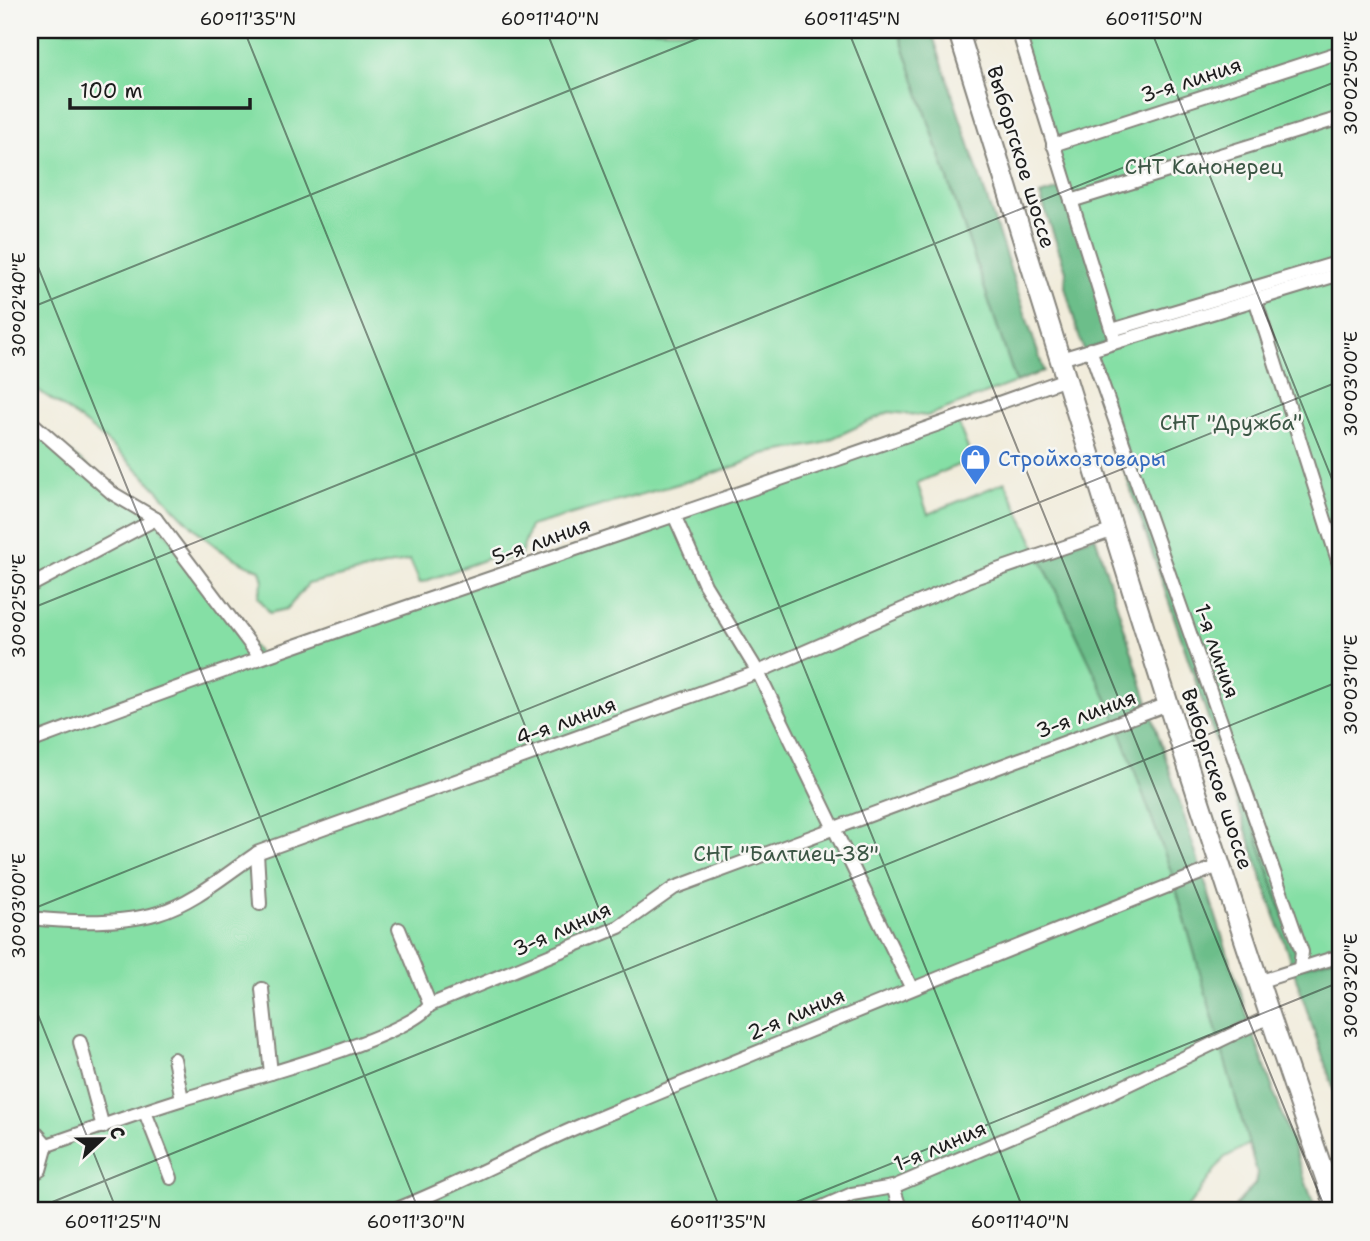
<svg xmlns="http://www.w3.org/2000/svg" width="1370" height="1241" viewBox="0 0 1370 1241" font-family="'Shantell Sans',sans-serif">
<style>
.green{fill:#85dfa5;stroke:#507e60;stroke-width:2}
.forest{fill:#6cbe8a;stroke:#446d53;stroke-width:2}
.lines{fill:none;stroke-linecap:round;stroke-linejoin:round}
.minor-casing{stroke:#86847c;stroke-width:16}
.primary-casing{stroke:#86847c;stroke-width:23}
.minor{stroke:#fff;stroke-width:12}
.primary{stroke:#fff;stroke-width:19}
.ticks{fill:none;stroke:#1c1c1c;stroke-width:2;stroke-opacity:0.45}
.labels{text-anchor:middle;stroke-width:5;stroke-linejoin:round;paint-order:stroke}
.street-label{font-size:21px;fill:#1c1c1c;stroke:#f6f6f2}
.park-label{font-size:21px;fill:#3c5645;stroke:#f6f6f2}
.shop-label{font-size:21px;fill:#366cbe;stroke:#f6f6f2;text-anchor:start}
.neatline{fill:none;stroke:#1c1c1c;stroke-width:2.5}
.ticks-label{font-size:18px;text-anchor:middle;fill:#1c1c1c}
</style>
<rect width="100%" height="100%" fill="#f6f6f2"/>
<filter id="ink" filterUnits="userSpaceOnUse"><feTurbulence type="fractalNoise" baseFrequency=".0143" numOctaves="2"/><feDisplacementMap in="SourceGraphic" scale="14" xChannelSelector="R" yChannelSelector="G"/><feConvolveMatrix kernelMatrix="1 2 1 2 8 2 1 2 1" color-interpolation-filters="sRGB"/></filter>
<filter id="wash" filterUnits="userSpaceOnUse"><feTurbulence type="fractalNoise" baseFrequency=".00686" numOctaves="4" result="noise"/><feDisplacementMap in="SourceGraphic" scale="28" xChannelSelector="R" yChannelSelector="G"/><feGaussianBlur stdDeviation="1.57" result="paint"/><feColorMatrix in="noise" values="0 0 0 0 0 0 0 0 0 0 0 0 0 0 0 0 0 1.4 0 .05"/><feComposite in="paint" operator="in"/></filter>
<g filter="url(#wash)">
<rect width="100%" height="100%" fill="#f1ecdb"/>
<g class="green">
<path d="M30 30H898L1016 382 927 416 889 412 820 444 763 454 739 465 692 480 530 526 521 554 498 563 492 557 420 583 410 560 308 584 287 609 270 613 258 597 263 581 260 570C208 552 178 510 140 472 107 440 70 409 30 386Z"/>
<polygon points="1018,30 1340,30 1340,956 1302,967 1091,348 1115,340"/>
<polygon points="956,418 972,459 917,483 928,514 1005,482 1115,714 1172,874 1249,1144 1224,1158 1185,1211 30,1211 30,422 156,519 260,655"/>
</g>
<g class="forest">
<polygon points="898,30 931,30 1044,371 1016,382"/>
<polygon points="1066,187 1116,340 1092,348 1301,967 1340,956 1340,1108 1079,336 1065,287 1066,271 1040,195"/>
<polygon points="1095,536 1252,1030 1316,1211 1237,1211 1235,1206 1255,1184 1257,1173 1172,874 1114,714 1039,555"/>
</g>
</g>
<g filter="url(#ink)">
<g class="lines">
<defs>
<g id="minor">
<polyline points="1018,30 1115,341"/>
<polyline points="959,35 976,30"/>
<polyline points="1020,35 1036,30"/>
<polyline points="1053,145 1340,52"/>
<polyline points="1071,201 1340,118"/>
<polyline points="1256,302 1340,567"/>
<polyline points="1112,330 1340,262"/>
<polyline points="1090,349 1302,952 1300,968"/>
<polyline points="1061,359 1340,274"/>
<polyline points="30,421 112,493 156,519 259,656"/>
<polyline points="674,515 705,585 758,672 911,987"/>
<polyline points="30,586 156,519"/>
<path d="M30 742C373 613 722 503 1066 379"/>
<polyline points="257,853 260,904"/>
<path d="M30 918C68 922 121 924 158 913 195 902 227 873 259 852L758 672 977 577 1114 530"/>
<polyline points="399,929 430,1005"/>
<polyline points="1258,982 1340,956"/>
<polyline points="262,989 271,1073"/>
<polyline points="80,1042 103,1127"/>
<polyline points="174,1059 182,1099"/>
<polyline points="145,1112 171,1178"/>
<polyline points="30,1126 47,1145 40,1170 30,1176"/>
<path d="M47 1145C92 1130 137 1113 183 1099 230 1084 407 1039 430 1005L619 927 674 888 1168 704"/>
<polyline points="893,1187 901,1211"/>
<path d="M392 1211C459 1185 522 1150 589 1122 799 1034 1010 949 1221 865"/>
<polyline points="813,1211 852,1194 893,1187 1085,1105 1269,1017"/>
</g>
<path id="primary" d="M958 30C1081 425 1200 821 1337 1211"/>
</defs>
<use href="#minor" class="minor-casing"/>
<use href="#primary" class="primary-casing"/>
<use href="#minor" class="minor"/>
<use href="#primary" class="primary"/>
</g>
</g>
<path class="ticks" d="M244 30 721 1211M546 30 1024 1211M848 30 1326 1211M1151 30 1340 499M30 247 419 1211M30 308 719 30M30 609 1340 80M30 910 1340 381M30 995 117 1211M30 1211 1340 681M774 1211 1340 982"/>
<defs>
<symbol id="shop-pin" viewBox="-11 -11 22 30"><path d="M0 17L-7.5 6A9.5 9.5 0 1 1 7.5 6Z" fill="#3f7fe0" stroke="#f6f6f2"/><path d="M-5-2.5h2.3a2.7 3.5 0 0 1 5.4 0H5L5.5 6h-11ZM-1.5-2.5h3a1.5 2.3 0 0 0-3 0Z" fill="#fff"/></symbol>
</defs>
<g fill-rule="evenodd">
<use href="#shop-pin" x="958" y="442" width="35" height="47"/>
</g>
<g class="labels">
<g class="street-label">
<text transform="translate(1191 80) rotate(-18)" y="7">3-я линия</text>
<text transform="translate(1021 157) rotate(73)" y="7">Выборгское шоссе</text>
<text transform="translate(541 541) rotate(-20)" y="7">5-я линия</text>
<text transform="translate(1217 651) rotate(71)" y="7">1-я линия</text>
<text transform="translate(1086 714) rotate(-20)" y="7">3-я линия</text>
<text transform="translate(566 721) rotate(-20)" y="7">4-я линия</text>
<text transform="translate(1217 779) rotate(72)" y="7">Выборгское шоссе</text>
<text transform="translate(562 929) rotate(-24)" y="7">3-я линия</text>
<text transform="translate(796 1014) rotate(-23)" y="7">2-я линия</text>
<text transform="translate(940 1146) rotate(-23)" y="7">1-я линия</text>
</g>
<g class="park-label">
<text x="1204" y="174">СНТ Канонерец</text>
<text x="1231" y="430">СНТ "Дружба"</text>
<text x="786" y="861">СНТ "Балтиец-38"</text>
</g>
<g class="shop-label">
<text x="998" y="466">Стройхозтовары</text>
</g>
</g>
<rect width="1370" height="1241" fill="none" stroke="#f6f6f2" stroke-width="77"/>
<g transform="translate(102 1139) rotate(68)" stroke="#f6f6f2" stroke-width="5" paint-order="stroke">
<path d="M0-5L12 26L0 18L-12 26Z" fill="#1c1c1c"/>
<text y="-10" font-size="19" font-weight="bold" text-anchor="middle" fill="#1c1c1c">С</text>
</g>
<path d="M70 98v10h180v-10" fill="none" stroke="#1c1c1c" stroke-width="3.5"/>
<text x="80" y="98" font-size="21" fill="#1c1c1c" stroke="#f6f6f2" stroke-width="5" paint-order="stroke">100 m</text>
<rect x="38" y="38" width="1294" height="1164" class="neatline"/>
<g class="ticks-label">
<text x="248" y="25">60°11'35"N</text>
<text x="550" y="25">60°11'40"N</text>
<text x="852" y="25">60°11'45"N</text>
<text x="1154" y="25">60°11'50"N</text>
<text transform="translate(1351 83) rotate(-90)" y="6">30°02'50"E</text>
<text transform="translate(19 305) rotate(-90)" y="6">30°02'40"E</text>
<text transform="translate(1351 384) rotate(-90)" y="6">30°03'00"E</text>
<text transform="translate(19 606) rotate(-90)" y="6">30°02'50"E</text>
<text transform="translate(1351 685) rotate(-90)" y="6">30°03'10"E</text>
<text transform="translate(19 906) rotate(-90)" y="6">30°03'00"E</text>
<text transform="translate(1351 986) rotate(-90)" y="6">30°03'20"E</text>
<text x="113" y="1228">60°11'25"N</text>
<text x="416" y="1228">60°11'30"N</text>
<text x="718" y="1228">60°11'35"N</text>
<text x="1020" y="1228">60°11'40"N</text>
</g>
</svg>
